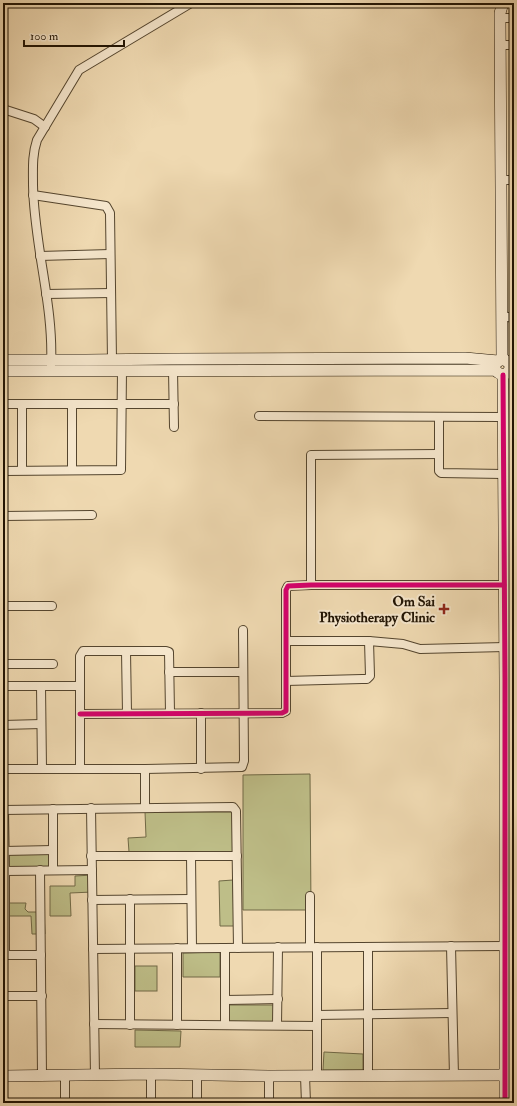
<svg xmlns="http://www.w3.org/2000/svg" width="517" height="1106" viewBox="0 0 517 1106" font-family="'IM FELL Double Pica',serif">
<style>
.green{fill:#bebe88;stroke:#706946}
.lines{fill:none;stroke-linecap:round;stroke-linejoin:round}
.street-casing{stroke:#54452e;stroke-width:10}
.secondary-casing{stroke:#211403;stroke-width:12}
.street{stroke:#f5e6cc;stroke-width:8}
.secondary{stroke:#f5e6cc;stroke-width:11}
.cycleway-casing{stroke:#f5e6cc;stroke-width:8}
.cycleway{stroke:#d6006c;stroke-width:5}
.poi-dot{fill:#8f2418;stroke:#f5e6cc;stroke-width:1.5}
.labels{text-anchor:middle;stroke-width:4;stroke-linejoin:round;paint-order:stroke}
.poi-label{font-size:14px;font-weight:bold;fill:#211403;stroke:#f5e6cc;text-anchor:end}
</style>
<rect width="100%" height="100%" fill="#efd9b1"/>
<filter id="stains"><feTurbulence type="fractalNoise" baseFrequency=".005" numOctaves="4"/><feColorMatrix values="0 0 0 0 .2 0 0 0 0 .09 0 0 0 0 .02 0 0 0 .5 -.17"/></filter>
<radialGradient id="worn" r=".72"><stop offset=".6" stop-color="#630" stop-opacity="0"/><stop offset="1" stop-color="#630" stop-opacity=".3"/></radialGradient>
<g class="green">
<polygon points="310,774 311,910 243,910 243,775"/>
<polygon points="145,812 233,812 234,853 129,852 128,838 146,837"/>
<polygon points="55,853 55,868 9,868 9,854"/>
<polygon points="93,875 93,892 70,893 71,916 50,916 50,886 75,886 75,876"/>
<polygon points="233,880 234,926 220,926 219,881"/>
<polygon points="7,903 26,903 25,909 28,912 44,912 45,934 32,934 31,916 7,916"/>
<polygon points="220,952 220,977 183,977 183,953"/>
<rect x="135" y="966" width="22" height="25"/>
<polygon points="228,1005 274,1005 274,1022 228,1021"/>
<polygon points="135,1030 181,1031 180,1047 135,1047"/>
<polygon points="324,1052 363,1054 363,1070 323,1070"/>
</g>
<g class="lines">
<defs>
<g id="street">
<polyline points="500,18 514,18"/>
<polyline points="500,45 514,45"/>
<polyline points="3,109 3,364"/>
<polyline points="3,109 34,119 45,127"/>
<polyline points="501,180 514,180"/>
<polyline points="33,195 106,206 110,213 112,360"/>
<polyline points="40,256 110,254"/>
<polyline points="46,294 111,293"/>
<polyline points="502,316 514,318"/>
<path d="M51 365C54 305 34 246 33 185 33 169 32 155 37 140L79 70 191 3"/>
<polyline points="173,370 174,427"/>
<polyline points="3,404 174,404"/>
<polyline points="22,404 22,470"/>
<polyline points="259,416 503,417"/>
<polyline points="439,417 439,471 441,473 503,474"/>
<polyline points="72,470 72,404"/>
<polyline points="3,471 121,470 122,370"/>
<polyline points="3,516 92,515"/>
<polyline points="311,585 311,455 439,454"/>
<polyline points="3,606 52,606"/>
<polyline points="286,641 369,641 370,676 367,679 362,679 286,681"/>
<polyline points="369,641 403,644 420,649 505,647"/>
<polyline points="126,651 127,713"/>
<polyline points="3,664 53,664"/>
<polyline points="169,672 243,672"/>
<polyline points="3,686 80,686"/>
<polyline points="41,686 42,769"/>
<polyline points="201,713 201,769"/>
<polyline points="80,714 282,713 286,711 286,590 288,586 311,585 504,585"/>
<polyline points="3,725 41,724"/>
<polyline points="3,769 145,769 242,767 244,761 243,630"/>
<polyline points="80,769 80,656 83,651 166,651 169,652 170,713"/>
<polyline points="145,769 145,807"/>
<polyline points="91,808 95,1075"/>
<polyline points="53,809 53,870"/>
<polyline points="3,810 233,807 236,811 238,948"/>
<polyline points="4,810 5,871 92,870"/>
<polyline points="4,851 53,850"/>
<polyline points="91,856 237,856"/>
<polyline points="191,856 192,948"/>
<polyline points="40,870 42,1075"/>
<polyline points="5,871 5,955"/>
<polyline points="310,896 310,947"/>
<polyline points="92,900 191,899"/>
<polyline points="451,946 454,1076"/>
<polyline points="368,947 368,1076"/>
<polyline points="177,948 177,1025"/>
<polyline points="225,948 225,1025"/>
<polyline points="93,949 504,946"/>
<polyline points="3,955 41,955"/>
<polyline points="3,996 42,996"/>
<polyline points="225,1000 278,999"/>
<polyline points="317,1015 452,1013"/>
<polyline points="94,1024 317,1026"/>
<polyline points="130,1025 130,899"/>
<polyline points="277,1025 278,947"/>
<polyline points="65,1076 65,1103"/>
<polyline points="269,1076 269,1103"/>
<polyline points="305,1076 306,1103"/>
<polyline points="317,1076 317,947"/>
<polyline points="151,1103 151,1074"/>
<polyline points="197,1103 197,1075"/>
</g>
<g id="secondary">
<polyline points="502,359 500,18 500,13 503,3"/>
<polyline points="3,360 86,360 171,359 465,358 498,361"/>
<path d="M3 371 495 370C502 378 511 374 510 364L505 360H500L495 364V370"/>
<polyline points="503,375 505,680 505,1103"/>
<polyline points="3,1076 151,1074 269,1076 504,1075"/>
</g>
</defs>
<use href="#street" class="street-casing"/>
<use href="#secondary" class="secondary-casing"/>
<use href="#street" class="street"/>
<use href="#secondary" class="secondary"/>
<defs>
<g id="cycleway">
<polyline points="503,375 505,680 505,1103"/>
<polyline points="80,714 282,713 286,711 286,590 288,586 311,585 504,585"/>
</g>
</defs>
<use href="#cycleway" class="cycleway-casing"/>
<use href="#cycleway" class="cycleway"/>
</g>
<path class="poi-dot" d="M442 603h4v4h4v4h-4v4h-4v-4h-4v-4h4z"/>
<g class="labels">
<g class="poi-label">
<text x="435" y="606">Om Sai<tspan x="435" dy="16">Physiotherapy Clinic</tspan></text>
</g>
</g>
<rect width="517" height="1106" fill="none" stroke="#efd9b1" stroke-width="16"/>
<rect x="4" y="4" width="509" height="1098" fill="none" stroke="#211403" stroke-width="2"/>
<rect x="8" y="8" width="501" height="1090" fill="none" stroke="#211403"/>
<path d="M24 40v6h100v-6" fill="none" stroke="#211403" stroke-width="2"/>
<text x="30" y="40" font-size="12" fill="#211403" stroke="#f5e6cc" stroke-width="3" paint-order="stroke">100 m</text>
<rect width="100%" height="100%" filter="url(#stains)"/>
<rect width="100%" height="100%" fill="url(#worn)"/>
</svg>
